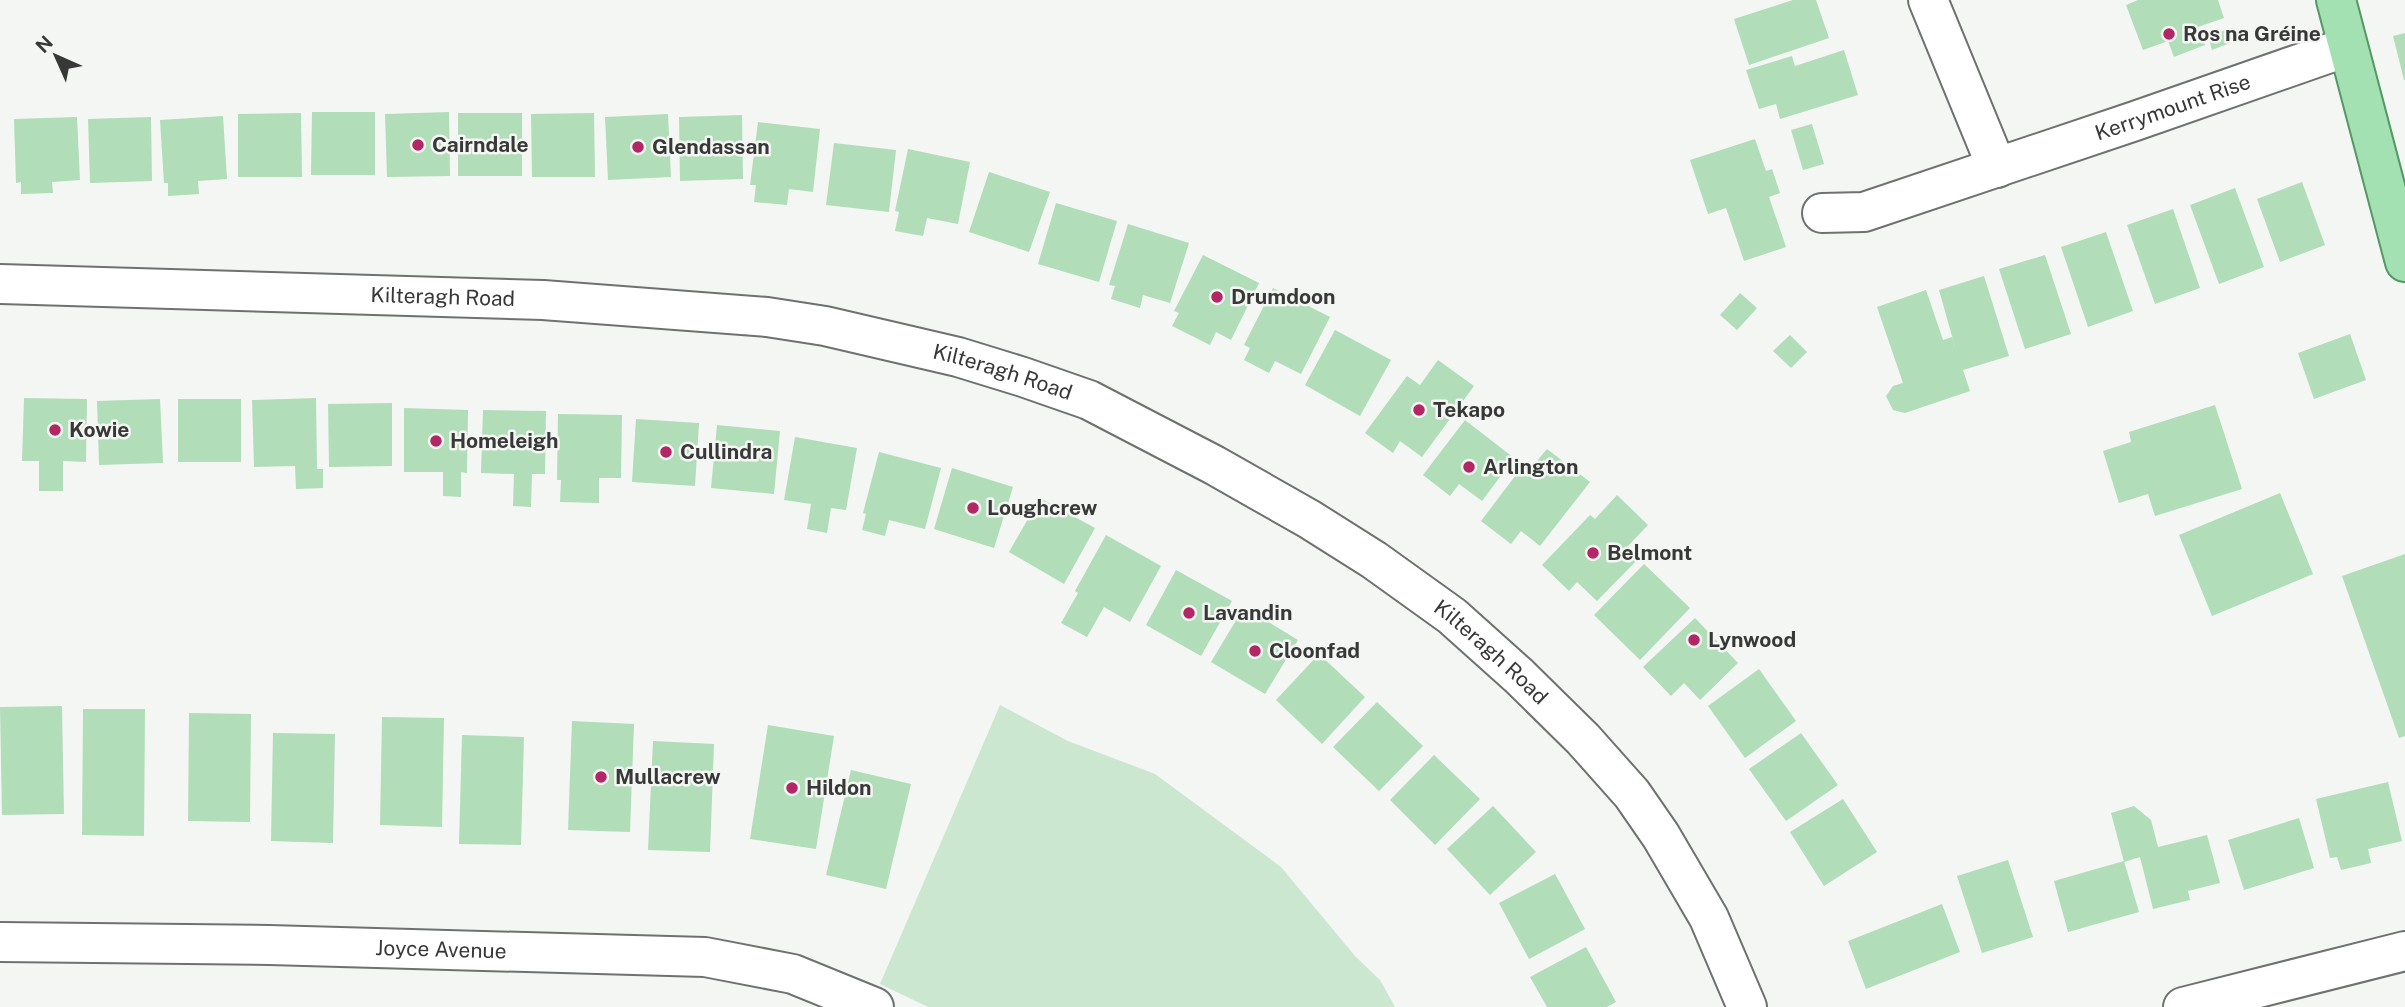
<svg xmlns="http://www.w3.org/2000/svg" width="2405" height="1007" viewBox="0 0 2405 1007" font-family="'Public Sans',sans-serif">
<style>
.green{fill:#cbe7cf}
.building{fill:#b1ddb9}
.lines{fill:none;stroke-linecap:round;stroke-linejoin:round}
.minor-casing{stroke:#6e716f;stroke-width:42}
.major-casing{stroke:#559865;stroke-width:42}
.minor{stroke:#fff;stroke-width:38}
.major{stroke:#a3e0b2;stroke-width:38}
.poi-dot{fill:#b22764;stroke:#f3f6f3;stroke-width:2.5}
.labels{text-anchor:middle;stroke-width:5;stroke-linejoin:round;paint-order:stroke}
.poi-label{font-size:21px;font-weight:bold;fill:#373837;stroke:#f3f6f3;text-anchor:start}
.street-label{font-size:21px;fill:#373837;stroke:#f3f6f3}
</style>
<rect width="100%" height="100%" fill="#f3f6f3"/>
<polygon class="green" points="1000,705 1068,741 1155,774 1281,867 1355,956 1380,980 1395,1007 928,1007 880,984"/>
<g class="building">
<polygon points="1793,0 1816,0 1829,38 1749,65 1734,19"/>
<polygon points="2138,0 2218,0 2224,18 2198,27 2205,45 2174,57 2168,41 2143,50 2126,5"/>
<polygon points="2225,30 2230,43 2212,50 2208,36"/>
<polygon points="2405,33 2405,80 2404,80 2393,36"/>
<polygon points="1844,50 1858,95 1780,119 1776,104 1759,109 1746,70 1792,56 1795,66"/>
<polygon points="312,112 375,112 375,175 311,175"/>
<polygon points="449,112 450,176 387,177 385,114"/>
<polygon points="301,113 302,177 238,177 238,114"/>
<rect x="458" y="113" width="64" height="63"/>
<polygon points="594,113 595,177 532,177 531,114"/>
<polygon points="668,114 671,177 608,180 605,117"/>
<polygon points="742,115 743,179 680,181 679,117"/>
<polygon points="223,116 227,179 198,181 199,194 168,196 168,183 164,183 160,120"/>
<polygon points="77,117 80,180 52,182 53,193 21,194 21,182 16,183 14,119"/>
<polygon points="151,117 152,181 90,183 88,119"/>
<polygon points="758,122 820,129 813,192 789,189 787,205 754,202 756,185 750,185"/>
<polygon points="1812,124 1824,164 1803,170 1791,130"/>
<polygon points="1755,139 1766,171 1772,169 1780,193 1769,197 1786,247 1744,261 1726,208 1708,214 1690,160"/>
<polygon points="834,143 896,150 889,212 826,205"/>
<polygon points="908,149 970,162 958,224 927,218 923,236 895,231 899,212 895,211"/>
<polygon points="989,172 1050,192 1029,252 969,232"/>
<polygon points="2302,182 2325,245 2280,262 2257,199"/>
<polygon points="2235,188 2264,267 2219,284 2190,205"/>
<polygon points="1056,203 1117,221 1099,282 1038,264"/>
<polygon points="2173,209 2200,288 2155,304 2127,225"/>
<polygon points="1128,224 1189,243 1170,303 1143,295 1140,308 1111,299 1115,286 1109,285"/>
<polygon points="2106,232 2133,311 2088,327 2061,247"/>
<polygon points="1203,255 1259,283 1231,340 1216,332 1210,345 1172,326 1179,313 1174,311"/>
<polygon points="2045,255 2071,334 2025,349 1999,269"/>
<polygon points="1984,276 2009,356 1963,370 1970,391 1905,413 1893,410 1886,396 1893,386 1903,383 1877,307 1926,290 1943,340 1952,337 1957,354 1939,290"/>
<polygon points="1273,288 1330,317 1301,374 1275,361 1269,373 1244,360 1250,348 1244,345"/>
<polygon points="1740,293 1757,308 1737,330 1720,315"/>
<polygon points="1335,330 1391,360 1360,416 1305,385"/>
<polygon points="2350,334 2366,380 2314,399 2298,353"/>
<polygon points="1790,335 1807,352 1791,368 1773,351"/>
<polygon points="1438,360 1474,386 1422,457 1400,441 1393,453 1365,433 1407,376 1420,385"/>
<polygon points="24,398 87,399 86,462 63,461 63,491 39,491 39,461 22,461"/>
<polygon points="316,398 317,469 323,469 323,488 296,489 295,466 254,467 252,400"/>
<polygon points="160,399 163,463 99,465 97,401"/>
<rect x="178" y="399" width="63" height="63"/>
<polygon points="392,403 392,466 329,467 328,404"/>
<polygon points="2215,405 2242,489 2155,516 2148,494 2119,503 2103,451 2131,442 2129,432"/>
<polygon points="404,408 468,410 467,473 461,472 461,497 443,496 443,472 404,472"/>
<polygon points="483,410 546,411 545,474 532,474 531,507 513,506 514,474 481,473"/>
<polygon points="558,414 622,415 621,478 599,478 599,503 560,502 561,480 557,480"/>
<polygon points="636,419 699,423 695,486 632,482"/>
<polygon points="1465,420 1514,458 1482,501 1459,484 1450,496 1423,475"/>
<polygon points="717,425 780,431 774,494 711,488"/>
<polygon points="795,437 857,448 846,510 831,508 827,533 807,529 811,504 784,500"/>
<polygon points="1547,449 1590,482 1540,546 1521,531 1511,544 1481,521 1525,463 1531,468"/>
<polygon points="879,452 941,468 925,529 889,520 885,536 862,530 866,514 863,513"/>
<polygon points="952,468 1013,487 994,548 934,529"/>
<polygon points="2280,493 2313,574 2212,616 2179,535"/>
<polygon points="1617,495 1648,525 1626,548 1638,559 1597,601 1577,582 1569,591 1542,565 1590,515 1595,519"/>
<polygon points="1040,498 1095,528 1064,584 1009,552"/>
<polygon points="1106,535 1161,566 1130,622 1104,607 1087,637 1061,623 1078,593 1075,591"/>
<polygon points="2405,554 2405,736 2399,738 2342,576"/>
<polygon points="1644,564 1690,608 1640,660 1594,615"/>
<polygon points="1176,570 1232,601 1201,656 1146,625"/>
<polygon points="1244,607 1298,640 1265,694 1211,662"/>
<polygon points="1695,618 1738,663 1700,700 1684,683 1671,696 1643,667"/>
<polygon points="1319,654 1365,697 1322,744 1276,700"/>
<polygon points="1759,669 1796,721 1745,758 1708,706"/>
<polygon points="1377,702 1423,746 1379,791 1333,747"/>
<polygon points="62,706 64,814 2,815 0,707"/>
<polygon points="83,709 145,709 144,836 82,835"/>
<polygon points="189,713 251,714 250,822 188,821"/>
<polygon points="382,717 444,718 442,827 380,825"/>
<polygon points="572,721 634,724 630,832 568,830"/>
<polygon points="768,725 834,736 816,849 750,839"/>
<polygon points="273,733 335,734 333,843 271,841"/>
<polygon points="1801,733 1838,785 1786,821 1749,769"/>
<polygon points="462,735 524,737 521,845 459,844"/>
<polygon points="653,741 714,744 710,852 648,850"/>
<polygon points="1434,755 1480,799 1435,845 1390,800"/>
<polygon points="851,770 911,784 886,889 826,875"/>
<polygon points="2388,782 2402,841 2368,849 2371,863 2341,870 2337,857 2330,858 2316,799"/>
<polygon points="1843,799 1877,852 1824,886 1790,832"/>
<polygon points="1493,806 1536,852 1490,895 1447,849"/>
<polygon points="2134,806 2151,820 2158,847 2207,835 2220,883 2188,891 2190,900 2153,909 2140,857 2124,862 2111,813"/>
<polygon points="2299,818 2314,868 2244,890 2228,840"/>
<polygon points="2008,860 2033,937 1982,953 1957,876"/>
<polygon points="2124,861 2139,912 2068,932 2054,881"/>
<polygon points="1555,874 1585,929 1529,959 1499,903"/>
<polygon points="1942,904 1960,952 1866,989 1848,941"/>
<polygon points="1586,947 1616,1002 1607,1007 1547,1007 1530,977"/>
</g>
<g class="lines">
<defs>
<g id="minor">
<polyline points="1928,0 1997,168"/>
<path id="s1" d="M1822 213 1864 212 2135 121 2347 47"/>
<path id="s2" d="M0 284 543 300 767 317 825 326 958 357 1023 377 1089 400 1214 465 1309 519 1374 560 1452 616 1519 676 1583 739 1632 794 1661 836 1709 918 1747 1007"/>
<path id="s3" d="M0 942 269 945 705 957 793 974 874 1007"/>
<polyline points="2183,1007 2405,951"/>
</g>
<polyline id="major" points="2336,0 2405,262"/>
</defs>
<use href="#minor" class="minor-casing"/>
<use href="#major" class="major-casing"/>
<use href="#minor" class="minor"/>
<use href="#major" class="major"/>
</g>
<g class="poi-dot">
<circle cx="2169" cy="34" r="7"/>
<circle cx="418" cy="145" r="7"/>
<circle cx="638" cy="147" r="7"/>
<circle cx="1217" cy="297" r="7"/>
<circle cx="1419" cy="410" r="7"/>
<circle cx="55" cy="430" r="7"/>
<circle cx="436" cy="441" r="7"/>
<circle cx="666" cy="452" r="7"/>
<circle cx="1469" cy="467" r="7"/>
<circle cx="973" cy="508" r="7"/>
<circle cx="1593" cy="553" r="7"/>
<circle cx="1189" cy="613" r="7"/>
<circle cx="1694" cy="640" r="7"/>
<circle cx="1255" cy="651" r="7"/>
<circle cx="601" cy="777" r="7"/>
<circle cx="792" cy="788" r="7"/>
</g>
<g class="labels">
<g class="poi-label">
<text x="2183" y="41">Ros na Gréine</text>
<text x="432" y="152">Cairndale</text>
<text x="652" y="154">Glendassan</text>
<text x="1231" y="304">Drumdoon</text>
<text x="1433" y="417">Tekapo</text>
<text x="69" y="437">Kowie</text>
<text x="450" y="448">Homeleigh</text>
<text x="680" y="459">Cullindra</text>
<text x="1483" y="474">Arlington</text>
<text x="987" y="515">Loughcrew</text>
<text x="1607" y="560">Belmont</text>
<text x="1203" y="620">Lavandin</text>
<text x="1708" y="647">Lynwood</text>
<text x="1269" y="658">Cloonfad</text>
<text x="615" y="784">Mullacrew</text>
<text x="806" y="795">Hildon</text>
</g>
<g class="street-label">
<text dy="7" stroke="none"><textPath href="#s1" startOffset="368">Kerrymount Rise</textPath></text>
<text dy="7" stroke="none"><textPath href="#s2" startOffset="443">Kilteragh Road</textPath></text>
<text dy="7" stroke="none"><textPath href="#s2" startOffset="1010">Kilteragh Road</textPath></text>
<text dy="7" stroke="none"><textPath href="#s2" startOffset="1577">Kilteragh Road</textPath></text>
<text dy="7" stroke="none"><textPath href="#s3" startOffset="441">Joyce Avenue</textPath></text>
</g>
</g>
<g transform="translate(56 56) rotate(315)" stroke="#f3f6f3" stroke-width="5" paint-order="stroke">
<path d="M0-5L12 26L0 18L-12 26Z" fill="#373837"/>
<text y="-10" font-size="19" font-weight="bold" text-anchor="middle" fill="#373837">N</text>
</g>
</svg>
